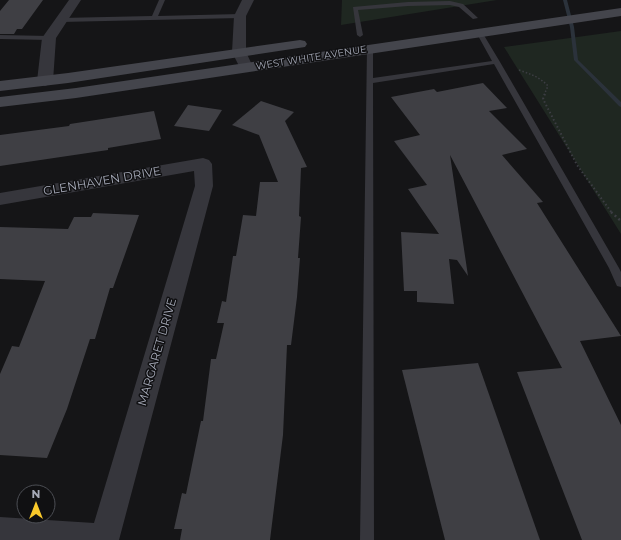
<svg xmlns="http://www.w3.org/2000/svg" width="621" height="540" viewBox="0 0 621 540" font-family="Montserrat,sans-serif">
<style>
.green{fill:#1f2721}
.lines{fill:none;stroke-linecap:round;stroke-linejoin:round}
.stream{fill:#2b323b;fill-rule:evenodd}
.building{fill:#3f3f44}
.path-far2{stroke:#3c3d43;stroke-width:1.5;stroke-dasharray:1.5 2;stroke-linecap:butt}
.path-far1{stroke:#3c3d43;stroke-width:2;stroke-dasharray:1.5 2.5;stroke-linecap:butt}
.path{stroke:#3c3d43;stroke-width:2.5;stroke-dasharray:2 3;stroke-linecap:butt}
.service{fill:#36363c;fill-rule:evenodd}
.minor{fill:#36363c;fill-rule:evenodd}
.secondary{fill:#44454c;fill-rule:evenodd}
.labels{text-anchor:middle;stroke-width:3;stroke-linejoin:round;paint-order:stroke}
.far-street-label{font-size:10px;fill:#a6aab8;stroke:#101012}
.street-label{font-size:12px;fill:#a6aab8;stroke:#101012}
</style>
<rect width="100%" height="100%" fill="#151517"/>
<g class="green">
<polygon points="342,0 497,0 341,25"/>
<polygon points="621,31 621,234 504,47"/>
</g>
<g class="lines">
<polygon class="stream" points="563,0 567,0 574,27 578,60 621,102 621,107 619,106 574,60 570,27"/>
</g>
<g class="building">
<polygon points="9,0 43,0 22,29 17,29 14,34 0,34 0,11"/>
<polygon points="483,83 507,108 489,111 527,149 502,155 543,202 537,203 621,336 580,341 621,425 621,540 582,540 517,372 562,368 450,155 468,276 457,260 449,259 454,304 417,302 417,291 404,291 401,232 439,234 408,189 427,185 394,141 420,135 391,97 434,89 437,92"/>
<polygon points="261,101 294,112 285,121 307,167 301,168 299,216 301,217 298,258 300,258 297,297 291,345 287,345 283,435 270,540 180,540 182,529 174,529 182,493 186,494 201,421 203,421 211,359 216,359 224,323 217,323 222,301 226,302 233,256 236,256 243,215 256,216 260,182 278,182 259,135 232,125"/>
<polygon points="188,105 222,110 209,131 174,126"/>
<polygon points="154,111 161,139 108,148 108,150 0,166 0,135 69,126 70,124"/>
<polygon points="93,213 139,215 113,288 110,288 95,339 90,339 67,409 47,458 0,455 0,374 12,346 19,347 45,281 0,279 0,227 68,229 74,217 91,217"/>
<polygon points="478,363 540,540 445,540 402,370"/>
</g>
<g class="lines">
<path class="path-far2" d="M519 70C530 74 540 77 548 86L544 95"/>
<polyline class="path-far1" points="545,94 543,99 577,165 612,213"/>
<polyline class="path" points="611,212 621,221"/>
<g class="service">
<polygon points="159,0 165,0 158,16 240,14 243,16 240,18 61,22 58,20 61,18 152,16"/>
<polygon points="450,1 463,4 478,18 473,19 459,7 450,5 408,6 358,10 363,35 360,37 357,35 353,7 408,2"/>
<polygon points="479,30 482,32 500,62 619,268 621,272 621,287 617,286 609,268 494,64 373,83 374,540 360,540 367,48 370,46 373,48 373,78 492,61 476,32"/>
<polygon points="0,35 49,36 52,38 49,40 0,39"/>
</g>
<g class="minor">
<polygon points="69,0 81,0 56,38 53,81 50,84 45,86 40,84 37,81 42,38"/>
<polygon points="242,0 254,0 246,16 246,52 253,67 251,70 246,71 241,70 232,52 234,16"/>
<polygon points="203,158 209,160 212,164 213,186 119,540 0,540 0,517 94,523 195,186 194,171 0,205 0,193"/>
</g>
<g class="secondary">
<polygon points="621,8 621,16 76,98 0,107 0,97 76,88"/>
<polygon points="300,40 305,41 307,44 305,47 68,83 0,91 0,81 68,73"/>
</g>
</g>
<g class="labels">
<g class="far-street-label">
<text transform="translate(311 57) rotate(-9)" y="4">WEST WHITE AVENUE</text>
</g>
<g class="street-label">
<text transform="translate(102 181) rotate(-10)" y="4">GLENHAVEN DRIVE</text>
<text transform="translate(157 352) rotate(-74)" y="4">MARGARET DRIVE</text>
</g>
</g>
<g transform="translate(36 504)"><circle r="19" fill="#101012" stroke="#4c4e54"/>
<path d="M0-3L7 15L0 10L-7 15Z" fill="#f9c92b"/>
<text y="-6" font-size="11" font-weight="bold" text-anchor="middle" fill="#a6aab8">N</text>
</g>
</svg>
